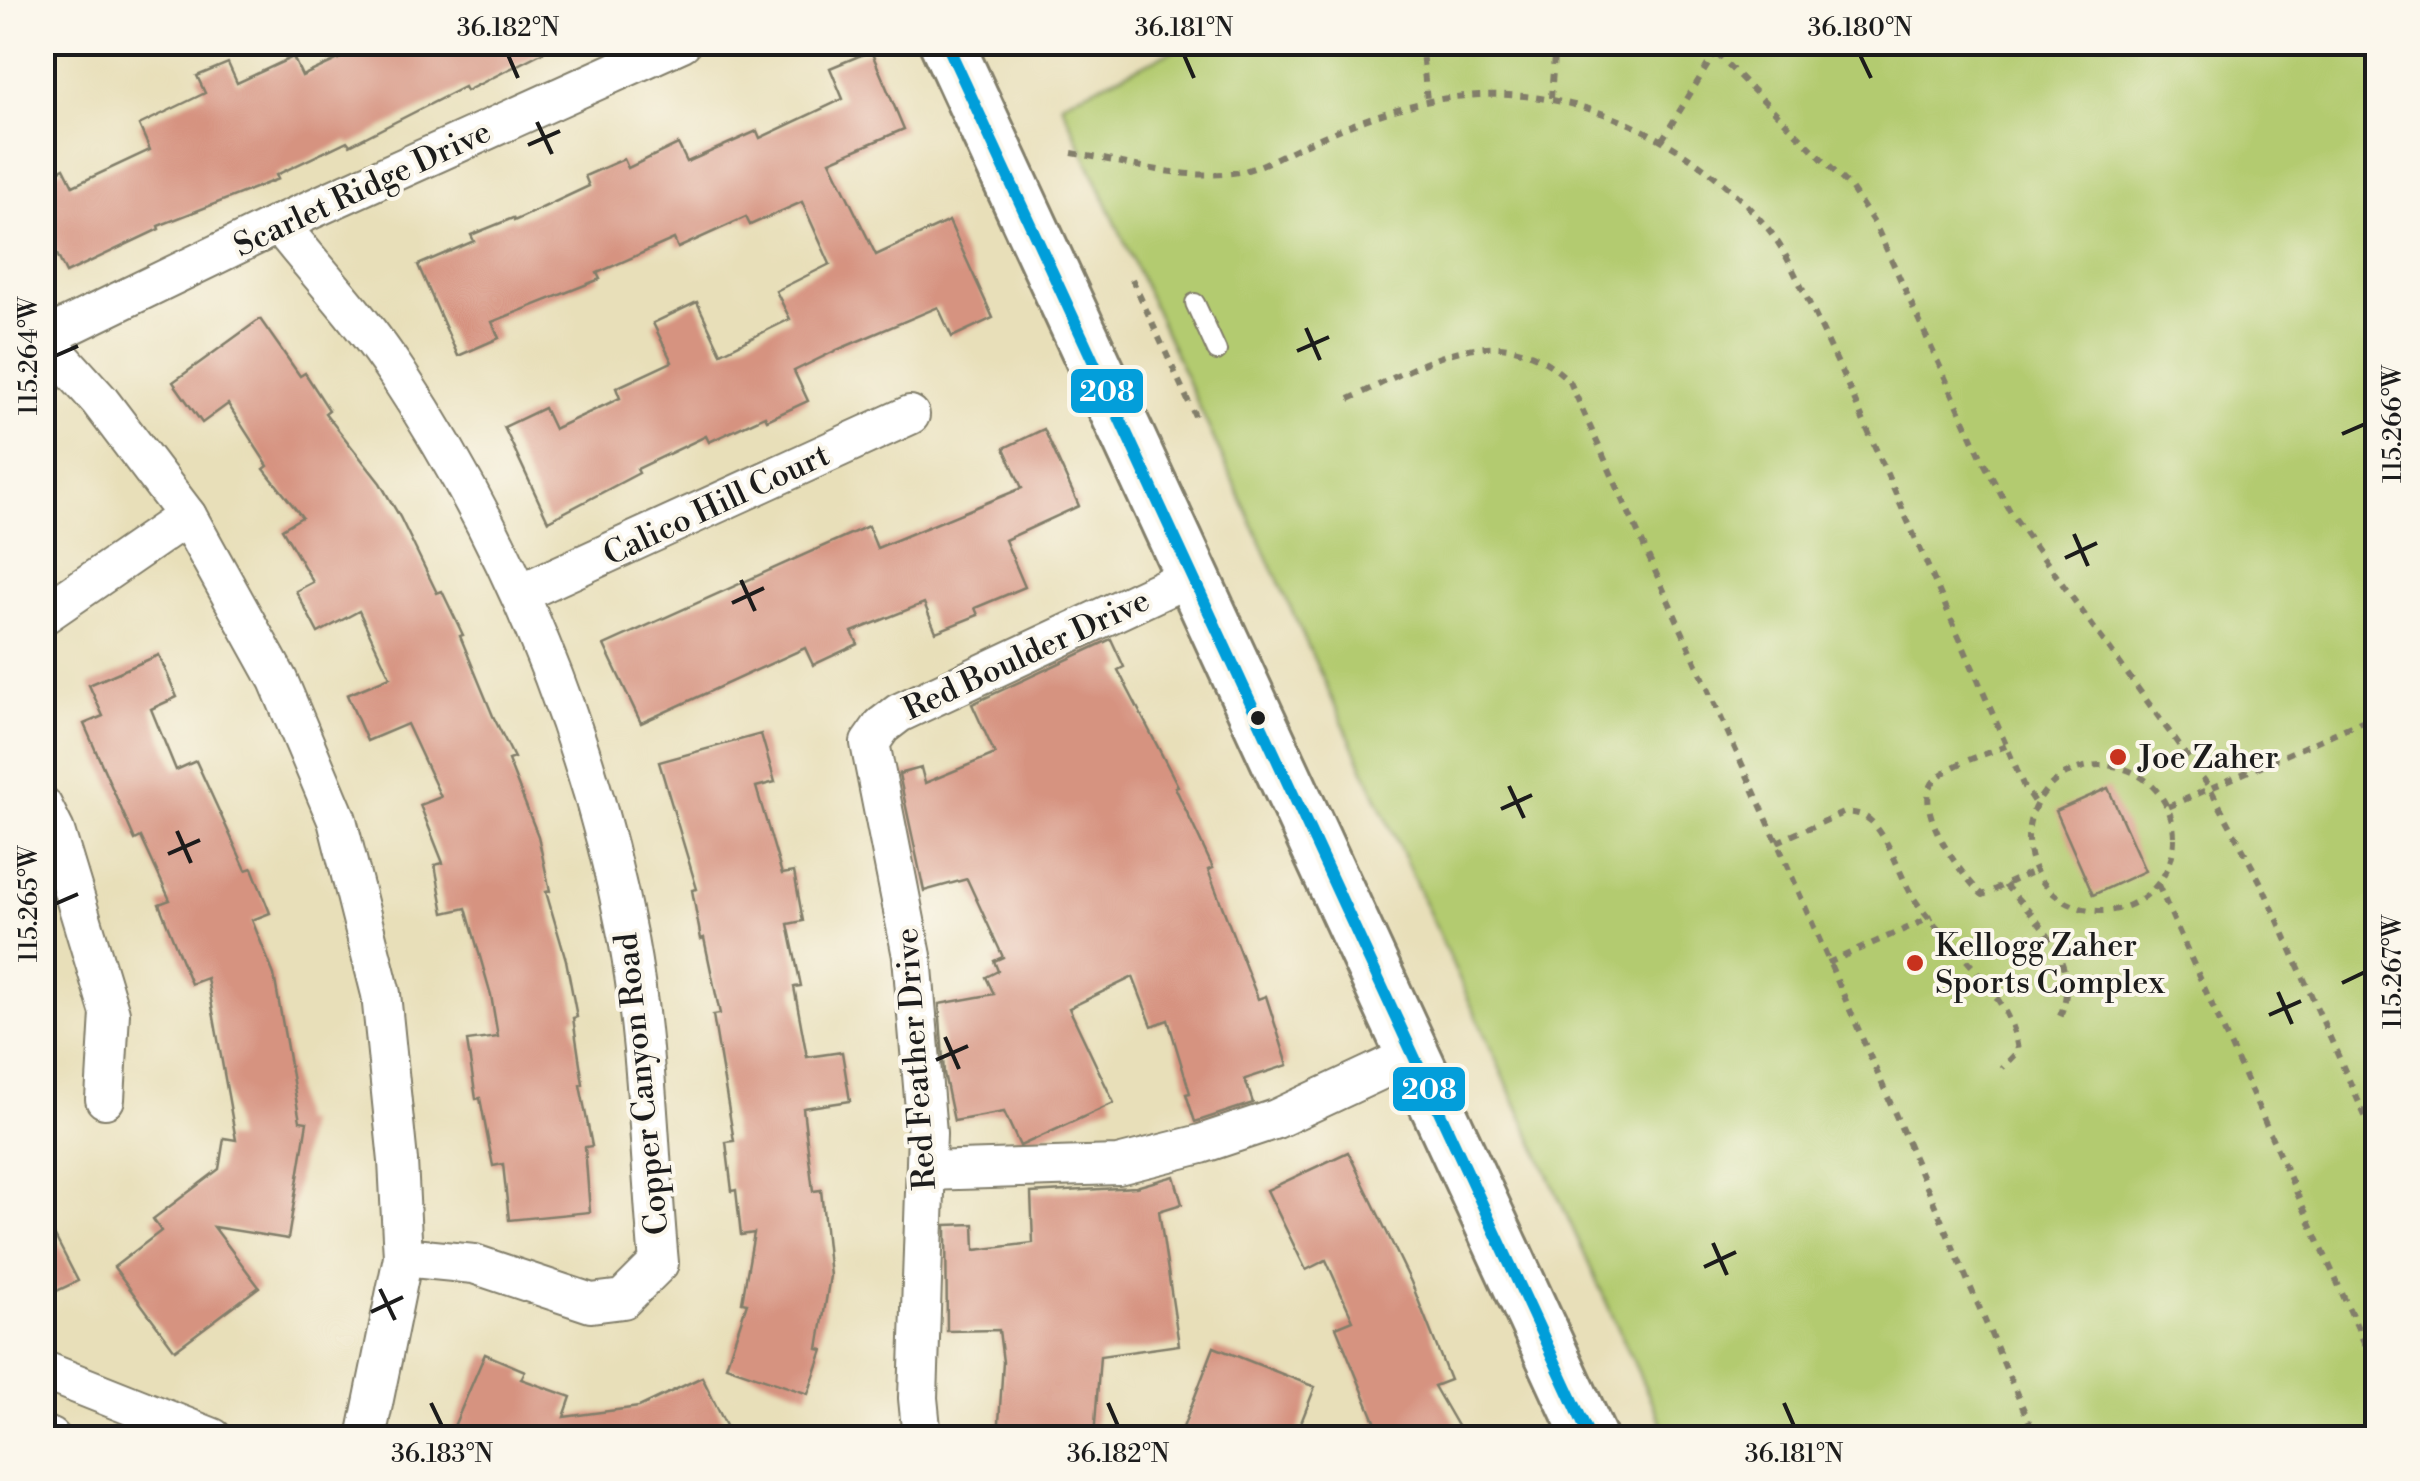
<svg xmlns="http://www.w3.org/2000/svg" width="2420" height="1481" viewBox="0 0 2420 1481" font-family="'Libre Bodoni',serif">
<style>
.green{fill:#b3cb6f;stroke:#687446;stroke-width:2.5}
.building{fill:#d69380}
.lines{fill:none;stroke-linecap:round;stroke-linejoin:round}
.service-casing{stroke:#827e6a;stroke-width:22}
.minor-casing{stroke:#827e6a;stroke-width:42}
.secondary-casing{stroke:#827e6a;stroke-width:58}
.path{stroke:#827e6a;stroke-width:6;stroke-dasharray:8 8;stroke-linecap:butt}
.service{stroke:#fff;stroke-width:18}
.minor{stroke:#fff;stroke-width:38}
.secondary{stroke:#fff;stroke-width:52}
.bus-1-casing{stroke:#fbf7ec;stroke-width:20}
.bus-1{stroke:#039eda;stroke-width:12}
.ticks{fill:none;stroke:#1c1c1c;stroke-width:4}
.bus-dot{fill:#1c1c1c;stroke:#fbf7ec;stroke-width:4}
.poi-dot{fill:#c8321e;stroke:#fbf7ec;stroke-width:4}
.labels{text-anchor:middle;stroke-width:8;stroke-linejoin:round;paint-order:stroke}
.street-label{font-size:32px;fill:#1c1c1c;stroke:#fbf7ec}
.poi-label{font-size:32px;fill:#1c1c1c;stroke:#fbf7ec;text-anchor:start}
.line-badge{stroke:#fbf7ec;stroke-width:4}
.badge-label{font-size:28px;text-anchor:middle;font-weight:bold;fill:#fff}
.neatline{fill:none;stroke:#1c1c1c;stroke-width:4}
.ticks-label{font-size:25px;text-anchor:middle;fill:#1c1c1c}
</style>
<rect width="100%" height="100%" fill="#fbf7ec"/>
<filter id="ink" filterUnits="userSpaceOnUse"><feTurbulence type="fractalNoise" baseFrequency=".01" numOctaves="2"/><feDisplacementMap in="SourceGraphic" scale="20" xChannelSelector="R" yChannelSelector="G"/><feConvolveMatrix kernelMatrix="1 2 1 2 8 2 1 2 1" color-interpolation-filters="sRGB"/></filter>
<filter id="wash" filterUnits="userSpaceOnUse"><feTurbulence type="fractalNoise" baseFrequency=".0048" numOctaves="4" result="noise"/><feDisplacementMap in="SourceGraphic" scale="40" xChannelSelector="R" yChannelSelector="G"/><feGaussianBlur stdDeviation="2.25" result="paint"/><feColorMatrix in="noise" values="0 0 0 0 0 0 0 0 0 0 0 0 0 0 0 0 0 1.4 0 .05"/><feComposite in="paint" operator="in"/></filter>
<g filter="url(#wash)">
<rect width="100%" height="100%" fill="#e8dfb9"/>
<polygon class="green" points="1191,42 2377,43 2377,1438 1668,1438 1061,103"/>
<g id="blocks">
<g class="building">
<polygon points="375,42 563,42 466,91 464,87 350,145 347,141 276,175 278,179 158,226 159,229 66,273 42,223 42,179 64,168 73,186 150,150 139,125 205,93 197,76 228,63 237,83 293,57 302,76"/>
<polygon points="871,51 904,129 830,161 876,255 949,221 993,318 952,337 938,307 837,350 794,371 808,401 767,420 765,416 709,442 706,436 637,469 639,473 548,521 504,427 544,408 554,429 620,398 616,388 672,362 653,323 697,302 721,353 790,319 776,291 830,264 802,202 750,225 746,217 678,248 674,239 597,273 600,279 492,322 499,338 458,356 418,265 474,241 471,235 513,218 514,221 589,186 585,176 624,159 628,168 678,144 687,162 757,131 760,138 843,99 830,68"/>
<polygon points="260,319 300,376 305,373 329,410 325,413 380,483 400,517 437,593 442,591 463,635 460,636 493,716 514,758 508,760 538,836 550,891 546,892 566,960 577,1017 573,1018 583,1084 580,1085 592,1146 585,1147 590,1212 509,1220 503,1164 493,1166 480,1098 476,1099 467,1041 498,1037 491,995 466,908 444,913 435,865 443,863 420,805 441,797 407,724 367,741 347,695 390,677 359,611 318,633 296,591 313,582 282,529 302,517 264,469 268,466 228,404 202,423 173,382"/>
<polygon points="1044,429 1079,506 1005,540 1025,587 975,608 978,615 936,632 924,603 852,632 858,644 813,665 805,648 641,723 604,645 868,526 877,548 1022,488 1004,448"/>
<polygon points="1111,639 1124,667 1118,670 1178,786 1175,787 1213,868 1208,870 1258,999 1266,996 1288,1065 1245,1079 1253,1103 1195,1122 1186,1094 1190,1093 1168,1020 1152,1026 1133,977 1069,1008 1114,1103 1020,1146 1004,1112 954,1121 944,1073 939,1004 994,994 986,977 998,971 994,961 1003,957 967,879 924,891 899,774 921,768 925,783 995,754 972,704"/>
<polygon points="159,655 177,697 151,709 176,770 196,761 246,870 252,868 270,913 252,920 274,975 300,1121 307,1122 288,1239 214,1227 259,1287 175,1350 114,1267 161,1231 153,1219 219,1169 224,1138 236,1140 207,978 191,984 159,904 170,900 141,837 135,840 84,724 103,716 89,685"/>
<polygon points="761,734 775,782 756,787 782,874 794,872 803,921 788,924 801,986 794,987 807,1057 842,1052 850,1101 803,1108 813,1191 821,1190 830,1276 818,1349 823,1350 808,1394 726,1366 747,1303 742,1302 754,1233 741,1235 736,1190 732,1191 726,1142 734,1141 713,1015 720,1014 704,938 701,939 692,890 697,889 659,762"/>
<polygon points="2108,788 2145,871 2093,895 2056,811"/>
<polygon points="1348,1152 1411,1282 1450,1380 1434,1386 1464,1438 1382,1438 1336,1327 1353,1320 1326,1260 1306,1270 1267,1190"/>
<polygon points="1174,1176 1182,1204 1159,1211 1179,1345 1100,1356 1094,1438 998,1438 1003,1362 999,1330 947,1331 946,1225 974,1224 975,1250 1033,1243 1031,1193 1136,1187"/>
<polygon points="42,1211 78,1281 42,1298"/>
<polygon points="1214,1347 1315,1387 1295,1438 1179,1438"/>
<polygon points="485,1354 525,1371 521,1379 571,1397 564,1417 639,1407 702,1377 732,1438 449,1438"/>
</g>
</g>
</g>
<g filter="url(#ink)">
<use href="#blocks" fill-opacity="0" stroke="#827e6a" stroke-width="2.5"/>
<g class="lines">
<defs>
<polyline id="service" points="1195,303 1217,351"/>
<g id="minor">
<path d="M279 224C318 273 363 321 397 373 512 547 589 734 628 939 648 1046 649 1155 659 1263L623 1299 591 1303 474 1264 403 1257"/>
<polyline points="42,337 99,400 187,516 278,680 337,820 381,994 398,1161 403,1257 366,1438"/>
<polyline points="44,338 279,224 682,42"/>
<polyline points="521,593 910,415"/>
<polyline points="42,616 187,516"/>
<polyline points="42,805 55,831 110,1013 105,1099"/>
<polyline points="927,1171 1118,1165 1201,1144 1276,1119 1413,1055"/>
<polyline points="42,1370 213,1438"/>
<polyline points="42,1435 51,1438"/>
<polyline points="922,1438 918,1398 927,1133 912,956 870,743 882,726 899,713 1191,576"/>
</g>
<polyline id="secondary" points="946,42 1590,1438"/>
</defs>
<use href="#service" class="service-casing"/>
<use href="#minor" class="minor-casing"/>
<use href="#secondary" class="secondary-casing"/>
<g class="path">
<polyline points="1421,42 1427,100"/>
<polyline points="1705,42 1851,188 1876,226 1983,461 2011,513 2210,788 2262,885 2378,1145"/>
<polyline points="1551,98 1555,42"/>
<polyline points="1662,140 1715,53"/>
<path d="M1072 153C1127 162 1188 183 1244 171 1264 166 1286 152 1306 144 1363 119 1416 98 1479 95 1589 90 1694 143 1765 225 1781 243 1792 268 1803 290 1823 331 1842 372 1860 413 1915 538 1971 662 2024 787L2036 805"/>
<polyline points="1132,279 1195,416"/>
<path d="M1349 399C1424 365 1499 310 1570 382L1777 842 2036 1438"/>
<path d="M2006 746C1984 755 1952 763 1935 780 1910 806 1961 876 1983 895L2036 870"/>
<circle cx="2101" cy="838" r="73"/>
<polyline points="2168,807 2378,714"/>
<path d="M1777 842 1843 813C1854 812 1864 814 1872 822 1891 842 1899 874 1913 897 1945 947 2010 988 2018 1051L2002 1068"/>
<path d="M2005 885C2037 920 2083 964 2060 1016"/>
<polyline points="2158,885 2378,1373"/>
<polyline points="1828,963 1932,917"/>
<polyline points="2368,1352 2378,1347"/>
</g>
<use href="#service" class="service"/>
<use href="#minor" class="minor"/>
<use href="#secondary" class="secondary"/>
<defs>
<polyline id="bus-1" points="946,42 1590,1438"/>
</defs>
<use href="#bus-1" class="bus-1-casing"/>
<use href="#bus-1" class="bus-1"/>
</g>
</g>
<path class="ticks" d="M508 55 518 78M1184 55 1194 78M1860 55 1871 78M537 122 552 154M528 145 560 131M1306 328 1320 360M1297 351 1329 337M55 356 78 346M2342 434 2365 424M2074 534 2088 566M2065 558 2097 543M741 580 755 611M732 603 764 588M1509 786 1524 818M1501 809 1532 795M177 831 191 863M168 854 200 840M55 904 78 894M2342 983 2365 972M2278 992 2292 1024M2269 1015 2301 1001M945 1037 959 1069M936 1060 968 1046M1713 1243 1727 1275M1704 1267 1736 1252M380 1289 395 1320M371 1312 403 1297M431 1403 442 1426M1108 1403 1118 1426M1784 1403 1794 1426"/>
<circle class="bus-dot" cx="1258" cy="718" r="9"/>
<g class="poi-dot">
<circle cx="2118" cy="757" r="10"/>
<circle cx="1915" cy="963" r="10"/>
</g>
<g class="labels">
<g class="street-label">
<text transform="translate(362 188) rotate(-25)" y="11">Scarlet Ridge Drive</text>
<text transform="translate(716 504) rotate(-25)" y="11">Calico Hill Court</text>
<text transform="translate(1026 654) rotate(-25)" y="11">Red Boulder Drive</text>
<text transform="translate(915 1059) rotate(-94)" y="11">Red Feather Drive</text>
<text transform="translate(641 1084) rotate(-96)" y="11">Copper Canyon Road</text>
</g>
<g class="poi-label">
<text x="2138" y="768">Joe Zaher</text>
<text x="1935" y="956">Kellogg Zaher<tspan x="1935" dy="37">Sports Complex</tspan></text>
</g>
</g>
<g class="line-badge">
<rect x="1069" y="367" width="76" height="48" rx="10" fill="#039eda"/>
<rect x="1391" y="1065" width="76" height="48" rx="10" fill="#039eda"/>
</g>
<g class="badge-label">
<text x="1107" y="401">208</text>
<text x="1429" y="1099">208</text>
</g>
<rect width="2420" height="1481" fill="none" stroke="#fbf7ec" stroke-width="110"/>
<rect x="55" y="55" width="2310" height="1371" class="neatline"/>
<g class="ticks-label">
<text x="508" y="36">36.182°N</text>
<text x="1184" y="36">36.181°N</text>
<text x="1860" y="36">36.180°N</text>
<text transform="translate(28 356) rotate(-90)" y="9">115.264°W</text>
<text transform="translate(2392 424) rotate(-90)" y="9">115.266°W</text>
<text transform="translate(28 904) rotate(-90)" y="9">115.265°W</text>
<text transform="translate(2392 972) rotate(-90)" y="9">115.267°W</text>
<text x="442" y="1462">36.183°N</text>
<text x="1118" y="1462">36.182°N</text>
<text x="1794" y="1462">36.181°N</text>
</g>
</svg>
